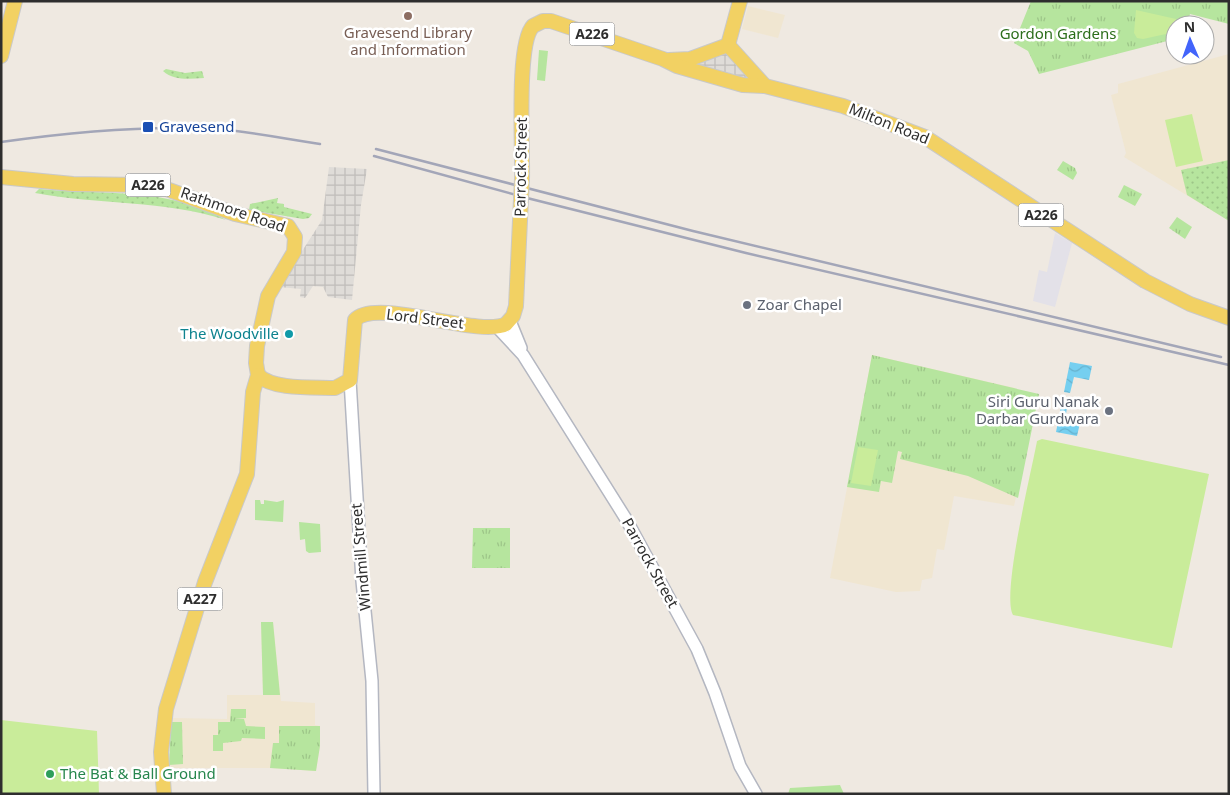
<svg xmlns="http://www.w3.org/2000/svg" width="1230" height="795" viewBox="0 0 1230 795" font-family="'Noto Sans',sans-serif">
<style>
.industrial{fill:#e3e1e8}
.education{fill:#f0e6d1}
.grass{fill:url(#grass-dots)}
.park{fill:url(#park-tufts)}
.garden{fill:#b6e59e}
.pitch{fill:#c9ec9a}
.plaza{fill:url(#plaza-grid)}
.water{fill:url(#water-waves)}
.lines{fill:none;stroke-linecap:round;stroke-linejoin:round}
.tertiary-casing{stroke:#b4b7c1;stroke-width:14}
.primary-casing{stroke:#c9c9c9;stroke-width:16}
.tertiary{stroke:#fff;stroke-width:11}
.primary{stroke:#f2d163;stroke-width:14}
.rail{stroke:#a3a6b8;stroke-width:2.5}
.primary-bridge-casing{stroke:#c9c9c9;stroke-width:16;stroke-linecap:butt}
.primary-bridge{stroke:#f2d163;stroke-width:14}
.education-dot{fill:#8d6e63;stroke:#fff;stroke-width:2}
.transit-dot{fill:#1a4fb4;stroke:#fff;stroke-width:2}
.worship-dot{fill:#6b7280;stroke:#fff;stroke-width:2}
.culture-dot{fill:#0f9aa8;stroke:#fff;stroke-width:2}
.leisure-dot{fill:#2e9e5b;stroke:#fff;stroke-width:2}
.labels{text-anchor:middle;stroke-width:5;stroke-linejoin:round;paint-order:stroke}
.shield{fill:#fff;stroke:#6d6d6d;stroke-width:1}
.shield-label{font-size:14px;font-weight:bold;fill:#2e2e2e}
.education-label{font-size:15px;fill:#785e54;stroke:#fff}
.park-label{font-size:15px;fill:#2c6e1b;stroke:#fff}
.street-label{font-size:15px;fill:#2e2e2e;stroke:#fff}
.transit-label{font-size:15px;fill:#164399;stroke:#fff;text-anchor:start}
.worship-label{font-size:15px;fill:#5b616d;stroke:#fff;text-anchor:start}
.culture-label{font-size:15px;fill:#0d838f;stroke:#fff;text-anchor:end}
.leisure-label{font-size:15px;fill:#27864d;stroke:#fff;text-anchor:start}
</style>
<defs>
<pattern id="grass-dots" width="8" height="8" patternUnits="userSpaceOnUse" patternTransform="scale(1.25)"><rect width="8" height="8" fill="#b6e59e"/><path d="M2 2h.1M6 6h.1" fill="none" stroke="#9dc588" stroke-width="1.8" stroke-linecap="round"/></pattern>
<pattern id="park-tufts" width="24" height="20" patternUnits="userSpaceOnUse" patternTransform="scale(1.25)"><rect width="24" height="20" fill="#b6e59e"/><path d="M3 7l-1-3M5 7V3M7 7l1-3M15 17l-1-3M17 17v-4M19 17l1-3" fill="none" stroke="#9dc588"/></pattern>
<pattern id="plaza-grid" width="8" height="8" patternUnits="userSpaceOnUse" patternTransform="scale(1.25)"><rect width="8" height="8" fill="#dfdcd8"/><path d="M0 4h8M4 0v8" fill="none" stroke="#c0bdba"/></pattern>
<pattern id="water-waves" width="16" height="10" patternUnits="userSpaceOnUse" patternTransform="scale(1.25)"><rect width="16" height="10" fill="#75cff0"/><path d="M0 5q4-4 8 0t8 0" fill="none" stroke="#66b2ce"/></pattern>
</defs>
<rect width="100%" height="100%" fill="#efe9e1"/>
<polygon class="industrial" points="1055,233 1072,243 1055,307 1033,301 1039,270 1047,272"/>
<g class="education">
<polygon points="748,6 785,15 778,38 742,29"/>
<polygon points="1229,54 1229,221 1124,157 1126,153 1111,95 1118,93 1118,84"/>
<polygon points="872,355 1015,388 1029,438 1014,506 954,496 944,550 937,549 932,578 922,580 920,591 896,592 830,578"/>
<polygon points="261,622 273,622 281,701 315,703 315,725 320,726 320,746 316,771 270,768 169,768 172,718 227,719 227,695 263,695"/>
</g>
<g class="grass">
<path d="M166 69 185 73 202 71 204 78C190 79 174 81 163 71Z"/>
<polygon points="1229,160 1229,221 1187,195 1181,170"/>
<path d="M39 189C102 195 170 187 226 220 164 200 99 205 35 193Z"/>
<polygon points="278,198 277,203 284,204 284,207 312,214 309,218 303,219 249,210 250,204"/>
</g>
<g class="park">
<polygon points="1031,1 1229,1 1229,24 1190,14 1187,25 1175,25 1175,39 1039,74 1028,51 1014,43"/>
<polygon points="1063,161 1075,168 1077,173 1073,180 1057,170"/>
<polygon points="1124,185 1142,194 1135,206 1118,197"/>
<polygon points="1177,217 1192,227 1185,239 1169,228"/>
<polygon points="872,355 1039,394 1018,498 968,476 900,459 902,452 898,451 892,483 881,481 879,492 847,487"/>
<polygon points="473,528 510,528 510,568 472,568"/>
<polygon points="231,709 246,709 246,718 234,719 244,719 246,726 265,727 265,739 242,738 241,741 223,743 223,751 213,751 213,735 218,735 218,722 230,722"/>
<polygon points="171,722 182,722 183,764 169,765"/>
<polygon points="279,726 320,726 320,746 316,771 270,768 273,743 279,743"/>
</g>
<g class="garden">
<polygon points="539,50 548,51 545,81 537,80"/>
<polygon points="255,500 260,500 261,504 264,504 264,500 277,502 284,500 283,522 255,520"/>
<polygon points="299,522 320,524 321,552 309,553 306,551 305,539 300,540"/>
<polygon points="261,622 273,622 280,695 263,695"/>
<polygon points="840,785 844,794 788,794 790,788"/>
</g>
<g class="pitch">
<polygon points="1136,10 1176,19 1175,32 1143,39 1137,38 1134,33"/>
<polygon points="1192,114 1203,161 1176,167 1165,120"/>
<path d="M1042 439 1209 474 1172 648 1013 615C1001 594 1032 470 1037 441Z"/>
<polygon points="858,447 878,450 871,486 851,483"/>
<polygon points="1,720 97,731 99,794 1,794"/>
</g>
<g class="plaza">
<polygon points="725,52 755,82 685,64"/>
<polygon points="329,167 367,169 361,205 352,300 328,297 323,287 313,286 305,298 300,297 301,289 279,287 322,220"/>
</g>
<g class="water">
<polygon points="1070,362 1092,366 1089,380 1074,377 1070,393 1064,392"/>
<polygon points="1062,402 1068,403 1065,419 1080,423 1077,436 1056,432"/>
</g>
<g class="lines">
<defs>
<g id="tertiary">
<polyline points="510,321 521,348"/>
<polyline points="496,326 523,355 626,519 697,649 715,693 740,766 756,794"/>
<polyline points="350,380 362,581 372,681 374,794"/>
</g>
<g id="primary">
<polyline points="728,45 765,86"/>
<polyline points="728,45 740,1"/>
<polyline points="1,56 15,1"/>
<polyline points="669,60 690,59 728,45"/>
<polyline points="1,177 73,184 141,185 161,187 235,214 288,226 295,237 294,252 268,296 257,346 256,363 258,375 253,392 247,474 205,582 166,709 161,752 164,794"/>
<path d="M522 179C523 149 516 43 533 26L543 21H551L663 59 677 66 743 85 765 86 843 106 925 137 1145 281 1190 304 1229 318"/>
<path d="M258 375C272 390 315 387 335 388L350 380 355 320C376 297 479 338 506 324L513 316 516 306 521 199"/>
</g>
</defs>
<use href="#tertiary" class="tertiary-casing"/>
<use href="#primary" class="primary-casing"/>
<use href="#tertiary" class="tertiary"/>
<use href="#primary" class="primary"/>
<g class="rail">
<path d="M1 142C71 132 144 125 214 129 250 131 285 139 320 144"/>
<polyline points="376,149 693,231 1221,357"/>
<polyline points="374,156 531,199 746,253 1229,365"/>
</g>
<defs>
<polyline id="primary-bridge" points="521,199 522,179"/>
</defs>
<use href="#primary-bridge" class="primary-bridge-casing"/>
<use href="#primary-bridge" class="primary-bridge"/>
</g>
<circle class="education-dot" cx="408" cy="16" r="5"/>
<rect class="transit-dot" x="142" y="121" width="12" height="12" rx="2.5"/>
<g class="worship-dot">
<circle cx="747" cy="305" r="5"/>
<circle cx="1109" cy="411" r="5"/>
</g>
<circle class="culture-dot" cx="289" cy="334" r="5"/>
<circle class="leisure-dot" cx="50" cy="774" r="5"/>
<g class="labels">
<g class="shield">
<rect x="569.5" y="22.5" width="45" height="23" rx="4"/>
<rect x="125.5" y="173.5" width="45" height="23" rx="4"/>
<rect x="1018.5" y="203.5" width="45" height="23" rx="4"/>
<rect x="177.5" y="587.5" width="45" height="23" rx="4"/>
</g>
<g class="shield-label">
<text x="592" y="39">A226</text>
<text x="148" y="190">A226</text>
<text x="1041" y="220">A226</text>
<text x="200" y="604">A227</text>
</g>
<g class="education-label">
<text x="408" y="38">Gravesend Library<tspan x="408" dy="17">and Information</tspan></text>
</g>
<g class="park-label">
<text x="1058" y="39">Gordon Gardens</text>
</g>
<g class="street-label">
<text transform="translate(889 124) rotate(22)" y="5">Milton Road</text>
<text transform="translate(521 167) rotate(-89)" y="5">Parrock Street</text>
<text transform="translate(233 210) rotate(19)" y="5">Rathmore Road</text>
<text transform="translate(425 319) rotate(7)" y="5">Lord Street</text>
<text transform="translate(361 557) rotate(-95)" y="5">Windmill Street</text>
<text transform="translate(650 563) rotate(61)" y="5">Parrock Street</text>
</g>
<g class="transit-label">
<text x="159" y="132">Gravesend</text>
</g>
<g class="worship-label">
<text x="757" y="310">Zoar Chapel</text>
<text x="1099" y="407" text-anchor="end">Siri Guru Nanak<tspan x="1099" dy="17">Darbar Gurdwara</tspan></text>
</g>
<g class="culture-label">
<text x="279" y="339">The Woodville</text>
</g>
<g class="leisure-label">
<text x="60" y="779">The Bat &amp; Ball Ground</text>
</g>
</g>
<rect width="1230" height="795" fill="none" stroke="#2e2e2e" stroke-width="5"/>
<g transform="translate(1190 40) rotate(358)"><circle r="24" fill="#ffffff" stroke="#ababab"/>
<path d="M0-4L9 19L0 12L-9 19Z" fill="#4264fb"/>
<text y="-8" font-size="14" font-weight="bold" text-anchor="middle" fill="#2e2e2e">N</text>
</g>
</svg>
